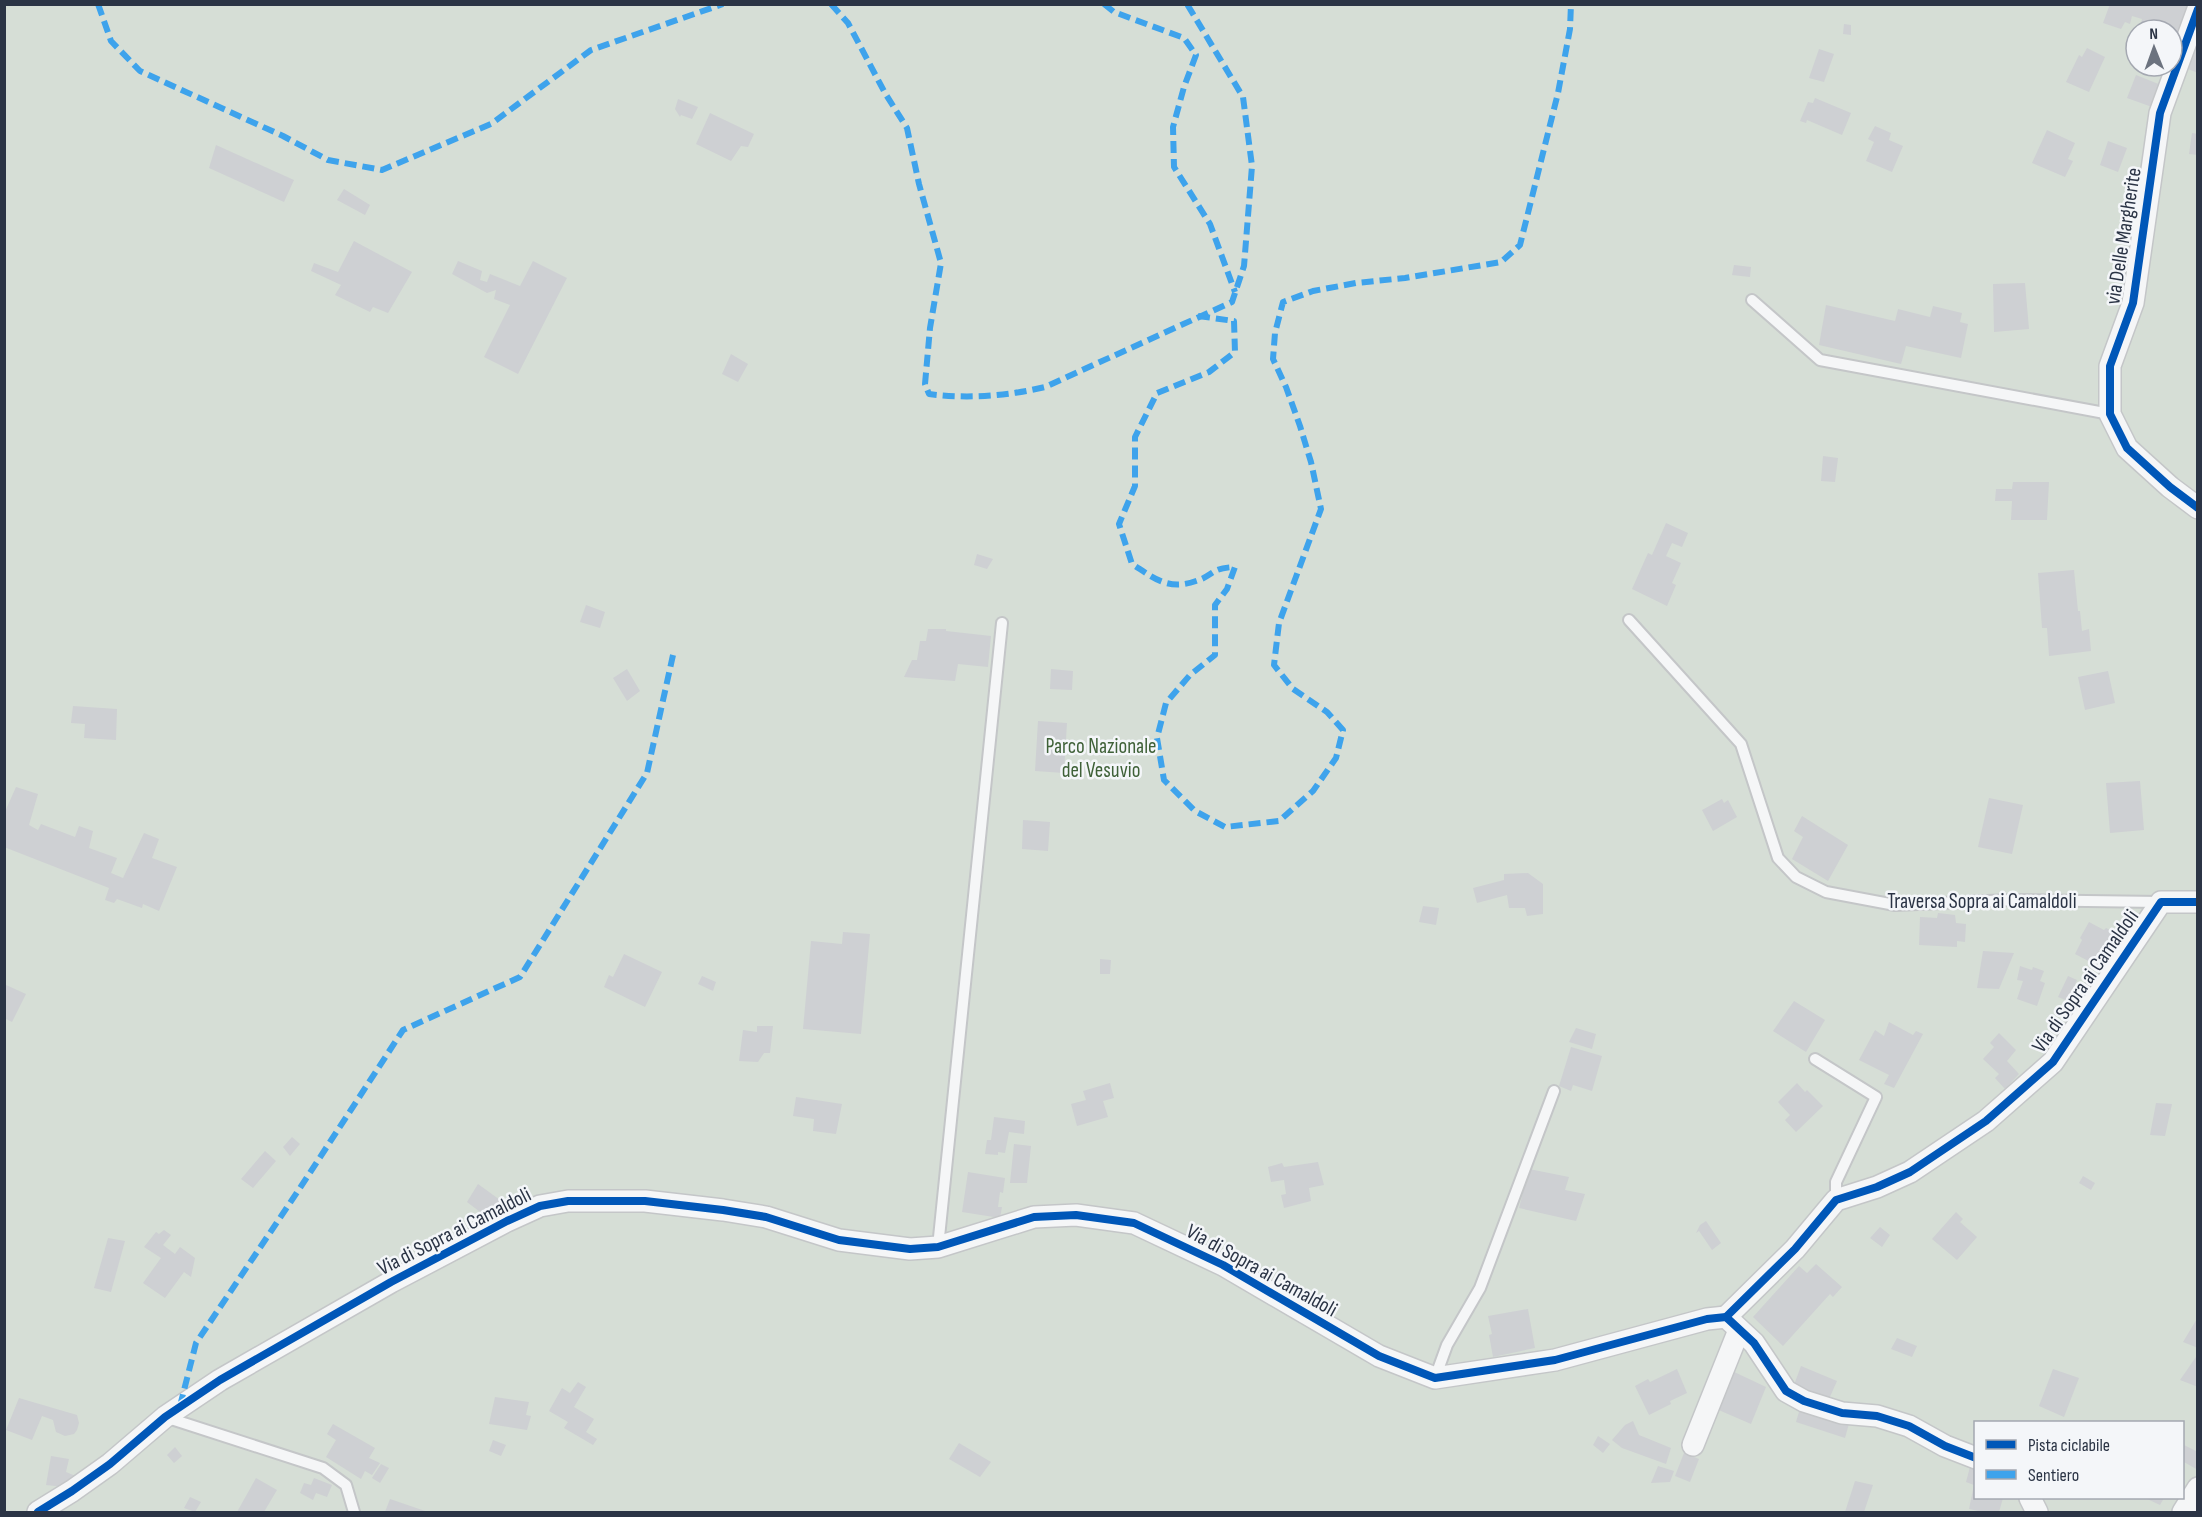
<svg xmlns="http://www.w3.org/2000/svg" width="2202" height="1517" viewBox="0 0 2202 1517" font-family="'Sofia Sans Condensed',sans-serif">
<style>
.green{fill:#d6ded6;fill-rule:evenodd}
.building{fill:#ced0d3}
.lines{fill:none;stroke-linecap:round;stroke-linejoin:round}
.service-casing{stroke:#c4c6c8;stroke-width:14}
.minor-casing{stroke:#c4c6c8;stroke-width:24}
.service{stroke:#f5f6f7;stroke-width:10}
.minor{stroke:#f5f6f7;stroke-width:21}
.quiet{stroke:#3ea3ec;stroke-width:6;stroke-dasharray:12 6;stroke-linecap:butt}
.cycleway-casing{stroke:#f4f6f9;stroke-width:11}
.cycleway{stroke:#0057b8;stroke-width:8}
.labels{text-anchor:middle;stroke-width:5;stroke-linejoin:round;paint-order:stroke}
.street-label{font-size:21px;fill:#2b3445;stroke:#f4f6f9}
.park-label{font-size:21px;fill:#3f6138;stroke:#f4f6f9}
</style>
<rect width="100%" height="100%" fill="#e6e8ea"/>
<path class="green" d="M5 5H2197V1512H5ZM2136 30H2172V66H2136ZM1976 1422H2182V1498H1976Z"/>
<g class="building">
<polygon points="2110,4 2188,4 2191,6 2182,37 2172,34 2172,30 2139,30 2142,19 2132,16 2130,24 2125,22 2121,29 2103,23"/>
<polygon points="1844,24 1851,25 1851,35 1843,34"/>
<polygon points="2191,46 2198,49 2198,73 2183,67"/>
<polygon points="2087,48 2105,57 2089,92 2066,82 2079,55 2082,57"/>
<polygon points="1819,49 1834,54 1824,82 1809,78"/>
<polygon points="2136,75 2161,85 2152,107 2127,98"/>
<polygon points="1815,98 1851,113 1842,135 1807,120 1806,123 1800,121 1808,102 1813,103"/>
<polygon points="678,99 698,107 692,119 681,115 680,117 675,109"/>
<polygon points="710,113 754,134 748,147 741,146 731,161 696,144"/>
<polygon points="1875,126 1891,133 1889,140 1903,146 1892,172 1866,161 1874,142 1868,139"/>
<polygon points="2047,130 2075,143 2068,159 2073,161 2065,177 2032,163"/>
<polygon points="2192,133 2198,134 2198,155 2189,154"/>
<polygon points="2108,141 2127,148 2118,172 2100,165"/>
<polygon points="216,145 294,180 284,202 209,168"/>
<polygon points="344,189 370,205 365,215 337,200"/>
<polygon points="354,241 412,272 388,313 373,307 370,312 335,295 341,285 311,271 314,263 338,272"/>
<polygon points="458,261 482,271 480,280 487,282 490,274 520,286 533,261 567,278 518,374 484,357 510,305 494,299 496,290 487,293 452,274"/>
<polygon points="1734,265 1751,267 1750,277 1732,275"/>
<polygon points="2025,283 2029,329 1994,332 1993,284"/>
<polygon points="1826,305 1895,321 1898,309 1930,317 1933,306 1962,313 1960,322 1968,324 1961,358 1906,346 1901,364 1819,345"/>
<polygon points="731,354 748,364 738,382 722,374"/>
<polygon points="1823,456 1838,458 1835,482 1821,481"/>
<polygon points="2013,482 2049,482 2047,520 2011,520 2012,501 1995,501 1996,489 2012,489"/>
<polygon points="1666,523 1688,533 1682,547 1672,543 1666,556 1681,563 1672,583 1676,585 1667,606 1632,589 1648,553 1652,555"/>
<polygon points="977,554 993,559 987,569 974,565"/>
<polygon points="2074,570 2078,611 2080,611 2082,631 2089,629 2091,651 2049,656 2047,628 2042,628 2038,573"/>
<polygon points="586,605 605,612 600,628 580,622"/>
<polygon points="928,629 946,629 946,631 991,636 988,667 958,664 955,681 904,677 912,660 917,660 920,641 926,641"/>
<polygon points="627,669 640,691 627,701 613,678"/>
<polygon points="1051,669 1073,671 1072,690 1050,689"/>
<polygon points="2108,671 2115,703 2085,710 2078,677"/>
<polygon points="73,706 117,709 116,740 84,738 85,724 71,723"/>
<polygon points="1038,721 1067,723 1064,773 1035,771"/>
<polygon points="2140,781 2144,830 2110,833 2106,783"/>
<polygon points="16,787 38,794 29,825 38,830 41,824 75,837 79,826 93,831 89,848 117,858 111,873 123,878 144,833 159,839 152,858 177,867 159,911 143,904 142,908 117,899 114,903 105,900 109,888 4,847 4,814"/>
<polygon points="1989,798 2023,805 2012,854 1978,847"/>
<polygon points="1722,799 1724,803 1728,800 1737,817 1713,831 1702,810"/>
<polygon points="1802,816 1848,845 1828,881 1792,859 1803,837 1794,831"/>
<polygon points="1023,820 1050,822 1048,851 1022,849"/>
<polygon points="1528,873 1543,884 1543,914 1527,916 1525,908 1509,908 1507,895 1477,903 1473,888 1504,880 1504,874"/>
<polygon points="1423,906 1439,908 1436,925 1419,922"/>
<polygon points="1938,913 1955,915 1956,923 1966,924 1965,942 1957,941 1957,947 1919,945 1920,917 1937,918"/>
<polygon points="2089,922 2104,930 2106,928 2118,934 2100,967 2075,954 2082,940 2080,938"/>
<polygon points="843,932 870,934 861,1034 803,1029 811,941 842,944"/>
<polygon points="1983,951 2014,953 1999,989 1977,988"/>
<polygon points="624,954 662,972 645,1007 604,987 609,975 613,977"/>
<polygon points="1100,959 1111,960 1110,974 1100,974"/>
<polygon points="2020,966 2032,970 2033,967 2044,971 2040,981 2045,983 2037,1006 2017,999 2023,981 2017,980"/>
<polygon points="702,976 716,982 713,991 698,984"/>
<polygon points="2068,976 2077,980 2068,1001 2058,997"/>
<polygon points="2088,979 2095,983 2082,999 2074,996"/>
<polygon points="6,985 26,994 12,1022 4,1018 4,987"/>
<polygon points="1794,1001 1825,1020 1806,1052 1773,1031"/>
<polygon points="1889,1022 1913,1035 1916,1031 1923,1034 1894,1088 1884,1084 1889,1075 1859,1060 1875,1030 1884,1036"/>
<polygon points="757,1026 773,1026 770,1053 764,1053 758,1062 739,1061 743,1030 757,1032"/>
<polygon points="1576,1028 1596,1034 1592,1049 1569,1042"/>
<polygon points="1999,1033 2016,1050 2007,1061 2019,1074 2005,1089 1995,1078 1999,1074 1983,1059 1994,1047 1990,1043"/>
<polygon points="1571,1047 1602,1056 1592,1091 1573,1085 1571,1091 1559,1086"/>
<polygon points="1110,1083 1114,1098 1103,1101 1108,1117 1077,1126 1071,1104 1086,1100 1083,1091"/>
<polygon points="1797,1083 1805,1092 1807,1090 1823,1106 1796,1132 1785,1120 1790,1115 1778,1102"/>
<polygon points="796,1097 842,1104 836,1134 813,1131 814,1119 793,1116"/>
<polygon points="2156,1103 2172,1104 2165,1136 2150,1135"/>
<polygon points="994,1117 1025,1121 1024,1134 1009,1132 1005,1153 998,1152 998,1155 985,1154 987,1140 991,1140"/>
<polygon points="292,1137 300,1144 290,1156 283,1147"/>
<polygon points="1014,1144 1031,1146 1027,1183 1010,1183"/>
<polygon points="265,1151 276,1161 253,1188 241,1179"/>
<polygon points="1318,1162 1324,1185 1309,1188 1311,1201 1284,1208 1281,1195 1286,1194 1284,1180 1271,1182 1268,1167 1282,1163 1284,1167"/>
<polygon points="1529,1169 1569,1177 1565,1190 1585,1194 1576,1221 1519,1208"/>
<polygon points="968,1172 1005,1178 1003,1193 1000,1192 998,1207 1002,1207 1000,1218 962,1212"/>
<polygon points="2083,1176 2095,1183 2091,1190 2079,1183"/>
<polygon points="478,1184 500,1200 488,1218 467,1202"/>
<polygon points="1956,1212 1963,1219 1960,1222 1977,1237 1957,1260 1932,1239"/>
<polygon points="1706,1221 1721,1243 1712,1250 1699,1231 1696,1233 1700,1225"/>
<polygon points="1880,1227 1890,1235 1882,1247 1870,1238"/>
<polygon points="164,1230 171,1235 163,1245 175,1254 180,1247 195,1258 191,1277 184,1272 165,1298 143,1283 161,1258 144,1247 156,1232 159,1234"/>
<polygon points="108,1238 125,1241 111,1292 94,1288"/>
<polygon points="1816,1264 1842,1287 1833,1297 1830,1294 1783,1346 1753,1317 1799,1266 1807,1273"/>
<polygon points="1528,1309 1535,1348 1493,1357 1489,1335 1492,1334 1488,1316"/>
<polygon points="2198,1317 2198,1348 2183,1342"/>
<polygon points="1897,1338 1917,1346 1912,1357 1891,1349"/>
<polygon points="2198,1354 2198,1387 2180,1380"/>
<polygon points="1801,1366 1837,1381 1829,1399 1794,1385"/>
<polygon points="1677,1369 1687,1393 1670,1401 1671,1404 1649,1415 1635,1386 1648,1379 1650,1382"/>
<polygon points="2053,1369 2079,1378 2064,1417 2039,1406"/>
<polygon points="1730,1370 1766,1387 1751,1424 1714,1408"/>
<polygon points="578,1382 586,1387 574,1407 594,1419 586,1432 597,1439 593,1445 564,1428 568,1422 549,1411 562,1388 570,1393"/>
<polygon points="495,1397 529,1402 526,1415 531,1416 527,1430 489,1424"/>
<polygon points="19,1398 77,1415 79,1423 77,1430 74,1434 65,1436 56,1432 53,1420 42,1416 32,1440 6,1430"/>
<polygon points="1801,1405 1850,1420 1845,1438 1796,1422"/>
<polygon points="1633,1421 1639,1435 1671,1448 1666,1464 1622,1448 1612,1440 1625,1425"/>
<polygon points="333,1424 375,1448 369,1458 380,1463 372,1475 365,1471 361,1479 326,1457 336,1440 327,1434"/>
<polygon points="1598,1436 1610,1444 1603,1453 1593,1445"/>
<polygon points="493,1440 506,1445 501,1456 489,1451"/>
<polygon points="959,1443 991,1462 980,1477 949,1459"/>
<polygon points="2182,1444 2198,1452 2198,1470 2184,1462 2182,1466"/>
<polygon points="175,1447 182,1456 174,1463 167,1455"/>
<polygon points="1684,1453 1699,1459 1690,1482 1675,1476"/>
<polygon points="51,1456 69,1459 66,1472 78,1477 64,1487 46,1485"/>
<polygon points="381,1464 389,1468 380,1483 372,1478"/>
<polygon points="1658,1466 1674,1471 1670,1482 1651,1483"/>
<polygon points="1970,1467 1976,1469 1976,1498 2003,1498 1999,1512 1983,1512 1969,1509 1974,1485 1966,1482"/>
<polygon points="256,1478 277,1490 264,1512 237,1512"/>
<polygon points="314,1478 332,1485 327,1497 316,1493 313,1500 300,1493 304,1483 311,1485"/>
<polygon points="1855,1481 1873,1485 1864,1512 1845,1512"/>
<polygon points="190,1497 201,1502 195,1512 184,1508"/>
<polygon points="2145,1498 2164,1498 2160,1505"/>
<polygon points="390,1499 428,1512 385,1512"/>
</g>
<g class="lines">
<defs>
<g id="service">
<polyline points="1752,300 1820,360 2110,414"/>
<polyline points="1629,620 1741,744 1778,858 1796,877 1826,892 1895,905 2011,900 2160,902"/>
<polyline points="1815,1059 1876,1097 1836,1182 1836,1200"/>
<polyline points="938,1247 1002,623"/>
<polyline points="1435,1378 1447,1345 1480,1288 1554,1091"/>
<polyline points="165,1417 323,1468 346,1485 354,1512"/>
</g>
<g id="minor">
<polyline points="2198,9 2160,113 2133,303 2110,366 2110,414 2127,448 2170,487 2198,508"/>
<polyline points="1726,1317 1795,1249 1836,1200 1877,1187 1910,1172 1986,1121 2053,1062 2161,902 2198,902"/>
<polyline points="1693,1445 1739,1330"/>
<polyline points="2030,1498 2037,1512"/>
<polyline points="38,1512 72,1491 110,1464 165,1417 220,1380 391,1282 507,1221 540,1206 568,1201 645,1201 723,1210 766,1217 839,1240 910,1249 938,1247 1034,1217 1076,1215 1134,1223 1223,1265 1379,1356 1435,1378 1555,1360 1707,1319 1726,1317 1754,1343 1786,1391 1804,1401 1842,1413 1877,1416 1909,1426 1945,1446 1976,1458"/>
<polyline points="2183,1512 2198,1488"/>
</g>
</defs>
<use href="#service" class="service-casing"/>
<use href="#minor" class="minor-casing"/>
<use href="#service" class="service"/>
<use href="#minor" class="minor"/>
<g class="quiet">
<polyline points="98,4 111,41 140,71 283,136 328,160 382,170 491,124 591,50 723,4"/>
<path d="M831 4 848 23 885 93 907 128 919 184 941 263 930 328 925 384 929 394C967 399 1008 396 1045 387L1232 302 1244 266 1252 166 1243 97 1187 4"/>
<polyline points="1104,4 1114,12 1184,38 1196,55 1184,87 1173,127 1174,167 1210,224 1235,292"/>
<path d="M1198 316 1234 321 1235 352 1209 372 1157 393 1135 437V486L1119 524 1132 564C1154 578 1168 591 1196 581 1215 575 1210 568 1235 567L1227 589 1215 605V655L1190 675 1166 703 1157 738 1164 780 1195 811 1225 827 1279 821 1313 791 1336 758 1343 730 1327 712 1293 689 1274 665 1279 623 1321 509 1311 462 1300 426 1286 387 1273 359 1275 333 1283 302 1313 291 1356 283 1405 278 1501 262 1520 245 1558 93 1570 29 1571 4"/>
<polyline points="180,1406 196,1343 300,1188 403,1030 520,977 647,773 673,655"/>
</g>
<defs>
<g id="cycleway">
<polyline points="2198,9 2160,113 2133,303 2110,366 2110,414 2127,448 2170,487 2198,508"/>
<polyline points="1726,1317 1795,1249 1836,1200 1877,1187 1910,1172 1986,1121 2053,1062 2161,902 2198,902"/>
<polyline points="38,1512 72,1491 110,1464 165,1417 220,1380 391,1282 507,1221 540,1206 568,1201 645,1201 723,1210 766,1217 839,1240 910,1249 938,1247 1034,1217 1076,1215 1134,1223 1223,1265 1379,1356 1435,1378 1555,1360 1707,1319 1726,1317 1754,1343 1786,1391 1804,1401 1842,1413 1877,1416 1909,1426 1945,1446 1976,1458"/>
</g>
</defs>
<use href="#cycleway" class="cycleway-casing"/>
<use href="#cycleway" class="cycleway"/>
</g>
<g class="labels">
<g class="street-label">
<text transform="translate(2123 236) rotate(-81)" y="7">via Delle Margherite</text>
<text x="1982" y="908">Traversa Sopra ai Camaldoli</text>
<text transform="translate(2085 981) rotate(-55)" y="7">Via di Sopra ai Camaldoli</text>
<text transform="translate(454 1231) rotate(-27)" y="7">Via di Sopra ai Camaldoli</text>
<text transform="translate(1262 1270) rotate(29)" y="7">Via di Sopra ai Camaldoli</text>
</g>
<g class="park-label">
<text x="1101" y="753">Parco Nazionale<tspan x="1101" dy="24">del Vesuvio</tspan></text>
</g>
</g>
<rect width="2202" height="1517" fill="none" stroke="#2b3445" stroke-width="12"/>
<rect x="1974" y="1421" width="210" height="78" fill="#f4f6f9" stroke="#a4a8b1" stroke-width="1.5"/>
<rect x="1986" y="1440" width="30" height="9" fill="#0057b8" stroke="#a4a8b1" stroke-width="1.5"/>
<text x="2028" y="1451" font-size="18" fill="#2b3445">Pista ciclabile</text>
<rect x="1986" y="1470" width="30" height="9" fill="#3ea3ec" stroke="#a4a8b1" stroke-width="1.5"/>
<text x="2028" y="1481" font-size="18" fill="#2b3445">Sentiero</text>
<g transform="translate(2154 48) rotate(359)"><circle r="28" fill="#f4f6f9" stroke="#a4a8b1" stroke-width="1.5"/>
<path d="M0-4.5L10 22L0 15L-10 22Z" fill="#6c737f"/>
<text y="-9" font-size="16" font-weight="bold" text-anchor="middle" fill="#2b3445">N</text>
</g>
</svg>
